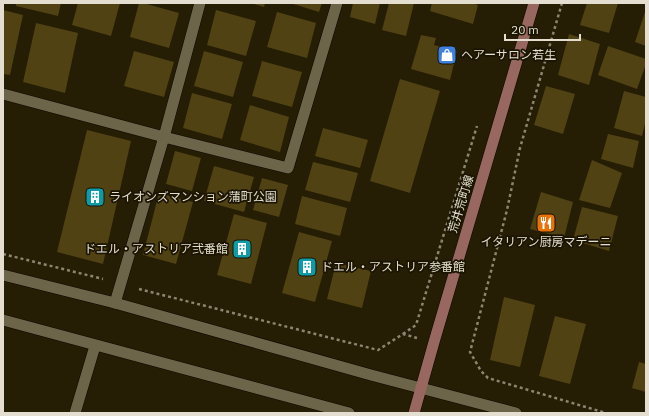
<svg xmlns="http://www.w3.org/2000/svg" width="649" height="416" viewBox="0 0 649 416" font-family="'IBM Plex Sans','Noto Sans JP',sans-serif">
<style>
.building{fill:#504213}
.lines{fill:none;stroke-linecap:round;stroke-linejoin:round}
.minor-casing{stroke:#0e0700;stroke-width:12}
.tertiary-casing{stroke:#0e0700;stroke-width:12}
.secondary-casing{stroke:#0e0700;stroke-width:12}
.path{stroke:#8c8572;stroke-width:2.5;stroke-dasharray:3 3;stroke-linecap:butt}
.minor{stroke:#6d654a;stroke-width:11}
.tertiary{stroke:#6d654a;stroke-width:11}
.secondary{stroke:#98675f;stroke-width:11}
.labels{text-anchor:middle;stroke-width:3.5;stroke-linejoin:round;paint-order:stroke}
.poi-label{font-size:12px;fill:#e3decf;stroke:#1b1400;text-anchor:start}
.street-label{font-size:12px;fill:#e3decf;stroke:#1b1400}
</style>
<rect width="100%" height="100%" fill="#251d04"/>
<g class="building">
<polygon points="16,3 61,3 58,16 16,6"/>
<polygon points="78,3 120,3 111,36 72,25"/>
<polygon points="139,3 143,3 179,13 169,48 130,37"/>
<polygon points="251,3 265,3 264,7"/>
<polygon points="290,3 322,3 319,12"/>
<polygon points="353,3 380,3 375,24 350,17"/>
<polygon points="389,3 414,3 406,36 382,30"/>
<polygon points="432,3 472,3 478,5 473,24 430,11"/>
<polygon points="587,3 618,3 609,33 580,25"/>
<polygon points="646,9 646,46 635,42"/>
<polygon points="3,10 23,15 10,75 3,74"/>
<polygon points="216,10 256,21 246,56 207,45"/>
<polygon points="277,12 316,23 307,58 267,47"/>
<polygon points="36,23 78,33 65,93 23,82"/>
<polygon points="569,34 600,44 589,85 558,75"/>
<polygon points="421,35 436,38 434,45 457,51 450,80 411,69"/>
<polygon points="608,46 646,59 646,64 637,89 598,75"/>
<polygon points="134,51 174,62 164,97 124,86"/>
<polygon points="204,51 243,62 233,97 194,86"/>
<polygon points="262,61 302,72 292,107 252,96"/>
<polygon points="400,79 440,91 410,193 370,181"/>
<polygon points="546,86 575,94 563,134 534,125"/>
<polygon points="624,91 646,97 646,120 642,136 614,128"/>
<polygon points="192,93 232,104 222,139 183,128"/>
<polygon points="250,105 289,117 280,152 240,140"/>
<polygon points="323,128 368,140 360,168 315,156"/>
<polygon points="87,130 131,141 103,264 57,252"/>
<polygon points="608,134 639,141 633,168 601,159"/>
<polygon points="175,151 201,158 192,191 166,184"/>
<polygon points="592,160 622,173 610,208 579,200"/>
<polygon points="313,162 358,173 350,202 305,190"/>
<polygon points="214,166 254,177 244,212 204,201"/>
<polygon points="262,178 288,185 279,217 253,210"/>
<polygon points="541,192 573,202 564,238 530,229"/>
<polygon points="159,193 193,202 176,264 143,255"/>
<polygon points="302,196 347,208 340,236 295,224"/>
<polygon points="582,207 618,216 609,251 573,240"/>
<polygon points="234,214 267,223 251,284 217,275"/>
<polygon points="299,232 332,241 315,302 282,293"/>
<polygon points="336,263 371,271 362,308 327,299"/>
<polygon points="504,297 535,305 520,367 490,360"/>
<polygon points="555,316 586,324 570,384 539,376"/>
<polygon points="639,362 646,364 646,392 632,388"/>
</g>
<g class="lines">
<defs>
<g id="minor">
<polyline points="3,94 164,137 288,168 337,3"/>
<polyline points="115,303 164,137 200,3"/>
<polyline points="75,413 95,346"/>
</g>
<g id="tertiary">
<polyline points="3,275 115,303 371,375 516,413"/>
<polyline points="3,320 349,413"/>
</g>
<polyline id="secondary" points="414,413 434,342 534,3"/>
</defs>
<use href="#minor" class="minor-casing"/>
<use href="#tertiary" class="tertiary-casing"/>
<use href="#secondary" class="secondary-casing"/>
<g class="path">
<polyline points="562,3 520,148 507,210 470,352 481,371 488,378 606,413"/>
<polyline points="3,254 103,279"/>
<polyline points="139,289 378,350 403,334 417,338"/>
<polyline points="403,334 416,325 477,126"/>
</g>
<use href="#minor" class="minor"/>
<use href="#tertiary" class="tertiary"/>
<use href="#secondary" class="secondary"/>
</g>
<defs>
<symbol id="shop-square" viewBox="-11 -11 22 22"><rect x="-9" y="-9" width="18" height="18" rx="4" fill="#3f7fe0" stroke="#1b1400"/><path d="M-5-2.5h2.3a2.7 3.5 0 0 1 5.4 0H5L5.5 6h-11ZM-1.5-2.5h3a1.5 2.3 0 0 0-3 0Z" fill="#fff"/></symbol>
<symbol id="building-square" viewBox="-11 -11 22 22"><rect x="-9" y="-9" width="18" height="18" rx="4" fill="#0f9aa8" stroke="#1b1400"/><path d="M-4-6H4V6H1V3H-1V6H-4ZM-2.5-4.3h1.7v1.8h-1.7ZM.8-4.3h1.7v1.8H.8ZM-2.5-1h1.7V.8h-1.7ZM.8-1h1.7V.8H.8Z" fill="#fff"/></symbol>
<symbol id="restaurant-square" viewBox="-11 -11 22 22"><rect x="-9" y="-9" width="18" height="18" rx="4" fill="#e8710a" stroke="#1b1400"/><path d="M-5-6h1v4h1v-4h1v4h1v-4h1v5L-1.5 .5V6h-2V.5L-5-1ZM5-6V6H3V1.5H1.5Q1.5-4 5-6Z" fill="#fff"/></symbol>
</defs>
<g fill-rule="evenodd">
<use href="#shop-square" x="436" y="44" width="22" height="22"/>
<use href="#building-square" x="84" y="186" width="22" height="22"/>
<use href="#restaurant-square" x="535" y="212" width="22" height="22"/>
<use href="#building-square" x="231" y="238" width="22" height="22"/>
<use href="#building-square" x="296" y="256" width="22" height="22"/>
</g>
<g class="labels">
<g class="poi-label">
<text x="461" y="59">ヘアーサロン若生</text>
<text x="109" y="201">ライオンズマンション蒲町公園</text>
<text x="546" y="246" text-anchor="middle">イタリアン厨房マデーニ</text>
<text x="228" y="253" text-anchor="end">ドエル・アストリア弐番館</text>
<text x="321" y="271">ドエル・アストリア参番館</text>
</g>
<g class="street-label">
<text transform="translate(461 204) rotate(-73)" y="4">荒井荒町線</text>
</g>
</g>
<rect width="649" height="416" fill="none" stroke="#e3decf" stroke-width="8"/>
<path d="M505 34v6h75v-6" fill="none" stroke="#e3decf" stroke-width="2"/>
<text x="511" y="34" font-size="12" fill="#e3decf" stroke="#1b1400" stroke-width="3" paint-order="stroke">20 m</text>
</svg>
